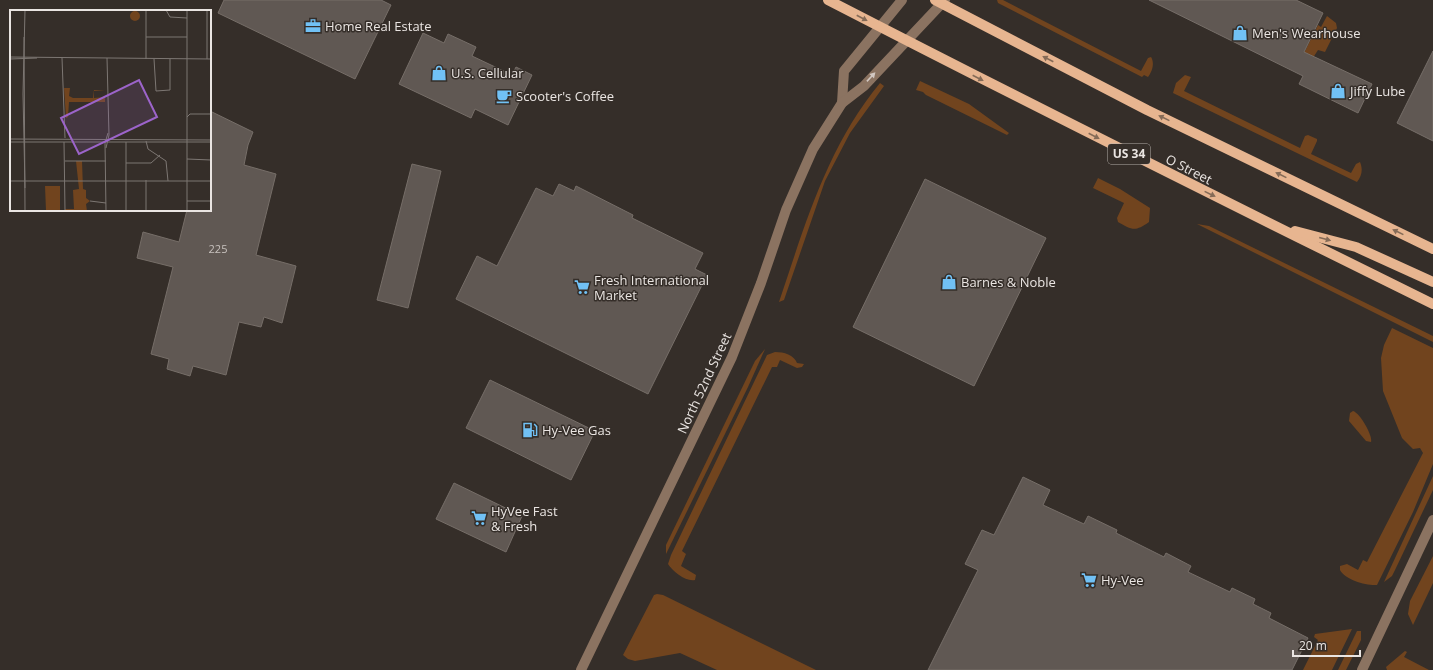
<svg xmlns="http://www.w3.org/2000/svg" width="1433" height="670" viewBox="0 0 1433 670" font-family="'Open Sans',sans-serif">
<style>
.green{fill:#71441e}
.building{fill:#605853;stroke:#766e68}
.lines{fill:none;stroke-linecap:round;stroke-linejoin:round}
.minor{stroke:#8b7361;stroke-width:10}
.major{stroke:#e7b590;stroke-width:10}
.oneway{fill:#856b57}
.oneway2{fill:#d2c8c2}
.labels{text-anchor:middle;stroke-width:3;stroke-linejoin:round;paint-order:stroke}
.number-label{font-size:11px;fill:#c8c2be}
.shield{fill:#352e29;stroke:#b4aeaa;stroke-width:1}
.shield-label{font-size:12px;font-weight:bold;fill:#eae5e2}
.poi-label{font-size:13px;fill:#eae5e2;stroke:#352e29;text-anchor:start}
.street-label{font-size:13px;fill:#eae5e2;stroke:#352e29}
.inset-road{fill:none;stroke:#7d7773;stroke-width:1}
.view{fill:#9c64ca;fill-opacity:0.15;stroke:#9c64ca;stroke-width:2}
.inset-edge{fill:none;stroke:#eae5e2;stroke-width:2}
</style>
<rect width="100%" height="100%" fill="#352e29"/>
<g class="green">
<path d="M997 0H1003L1141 71 1148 58 1151 57C1155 63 1152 72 1148 77L1144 75 1142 77 998 3Z"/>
<polygon points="1327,16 1336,23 1337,28 1325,52 1318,50 1309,64 1295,71 1318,25 1321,27"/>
<path d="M1185 75 1191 77 1184 91 1300 148 1305 136 1308 135 1317 139V141L1311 154 1351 173 1356 164 1360 162C1363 169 1362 176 1357 182L1173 93 1176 83Z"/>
<polygon points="920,81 969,104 1009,133 1007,135 926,95 923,92 916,90"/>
<path d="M880 83 884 86 850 133 825 181 784 300 779 302C805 225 827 147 880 83Z"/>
<path d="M1098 178 1120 189 1150 208 1149 222C1135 232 1132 230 1118 222L1117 218 1124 203 1093 188Z"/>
<polygon points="1197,224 1209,226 1433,336 1433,342"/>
<path d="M1392 328 1433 348V464L1413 512 1377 585C1367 586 1345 580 1340 570V566L1347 564 1358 570 1363 560 1367 562 1423 453 1420 448 1413 449 1402 438 1383 391 1381 358 1384 345Z"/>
<polygon points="765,349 748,387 666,554 666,545 755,361"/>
<path d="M775 352C784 352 794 355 797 363L804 364 802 367 797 368 780 360 777 367H772L682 551 686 554 681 566 696 575 695 580C686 582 673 572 668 564L671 555 767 355Z"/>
<path d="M1353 411C1360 413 1373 436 1371 442L1366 441 1349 421 1350 413Z"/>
<polygon points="1433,476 1433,490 1395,570 1392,576 1384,582"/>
<polygon points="1433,556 1433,583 1413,625 1408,614 1410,601"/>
<polygon points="657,594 663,595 816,670 717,670 680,653 635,661 628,659 623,655 654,595"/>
<polygon points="1352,629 1332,670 1303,670 1318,640 1314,637 1315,634"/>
<polygon points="1357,631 1361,631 1361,640 1346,670 1338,670"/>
<polygon points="1405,651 1407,652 1404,657 1429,670 1387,670 1386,667"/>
</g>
<g class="building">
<polygon points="224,0 381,0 391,5 355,79 218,13"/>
<polygon points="1149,0 1296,0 1323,13 1304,52 1372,84 1358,113 1299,84 1303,76"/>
<polygon points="423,33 444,43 448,34 476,47 472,56 512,75 516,67 532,75 508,125 475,109 471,118 399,84"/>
<polygon points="1433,51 1433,141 1397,123"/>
<polygon points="210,111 253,132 248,145 244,165 276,174 256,255 296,266 282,323 264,317 261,327 239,322 226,375 193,366 190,376 167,369 169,359 151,354 173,267 137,258 143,232 179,242 187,210 210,210"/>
<polygon points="412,164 441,171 408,308 377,300"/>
<polygon points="925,179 1046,238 974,386 853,327"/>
<polygon points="559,184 574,191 576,186 633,215 632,218 703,253 695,269 707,275 648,394 456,299 477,256 497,266 536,188 553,196"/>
<polygon points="490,380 595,431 571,480 466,428"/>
<polygon points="1023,477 1050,490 1043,505 1084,524 1088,516 1117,530 1116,533 1164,557 1166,553 1191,566 1188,572 1230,592 1232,588 1255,599 1253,604 1271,613 1269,618 1308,638 1292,670 928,670 978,570 965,564 982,530 994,535"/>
<polygon points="454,483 522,516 506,552 436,519"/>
</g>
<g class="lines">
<g class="minor">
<polyline points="842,103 844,71 902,0"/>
<polyline points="581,670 732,357 761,283 786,210 813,149 842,103 864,86 945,0"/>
<polyline points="1362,670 1433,520"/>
</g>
<g class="major">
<path d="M828 0C1028 103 1230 204 1433 304"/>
<polyline points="935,0 1147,110 1433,249"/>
<polyline points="1295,231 1356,247 1433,282"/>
</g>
</g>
<defs><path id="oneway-solid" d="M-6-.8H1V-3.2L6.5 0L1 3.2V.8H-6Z"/></defs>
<g class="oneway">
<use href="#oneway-solid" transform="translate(862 18) rotate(28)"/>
<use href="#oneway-solid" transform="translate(1048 59) rotate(-153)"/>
<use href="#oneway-solid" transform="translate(978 78) rotate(27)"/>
<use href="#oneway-solid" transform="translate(1164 118) rotate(-154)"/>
<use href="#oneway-solid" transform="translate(1094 136) rotate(27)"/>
<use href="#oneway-solid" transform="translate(1281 175) rotate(-154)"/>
<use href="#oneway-solid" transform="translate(1210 194) rotate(26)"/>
<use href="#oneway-solid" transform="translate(1398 232) rotate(-154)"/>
<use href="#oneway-solid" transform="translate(1325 239) rotate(15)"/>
</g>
<use class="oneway2" href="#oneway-solid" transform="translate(871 77) rotate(-47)"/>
<defs>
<symbol id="office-bare" viewBox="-9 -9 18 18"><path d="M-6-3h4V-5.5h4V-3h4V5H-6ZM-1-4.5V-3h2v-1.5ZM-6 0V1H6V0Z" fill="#71c1f5" stroke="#352e29" stroke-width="2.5" paint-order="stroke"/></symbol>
<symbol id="shop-bare" viewBox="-9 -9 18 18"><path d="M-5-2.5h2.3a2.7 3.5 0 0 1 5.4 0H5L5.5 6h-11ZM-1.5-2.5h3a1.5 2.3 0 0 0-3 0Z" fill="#71c1f5" stroke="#352e29" stroke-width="2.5" paint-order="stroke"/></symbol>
<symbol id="cafe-bare" viewBox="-9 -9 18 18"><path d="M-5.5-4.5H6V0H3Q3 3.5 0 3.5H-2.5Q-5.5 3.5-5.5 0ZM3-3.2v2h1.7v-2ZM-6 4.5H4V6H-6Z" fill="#71c1f5" stroke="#352e29" stroke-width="2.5" paint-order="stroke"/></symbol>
<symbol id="supermarket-bare" viewBox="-9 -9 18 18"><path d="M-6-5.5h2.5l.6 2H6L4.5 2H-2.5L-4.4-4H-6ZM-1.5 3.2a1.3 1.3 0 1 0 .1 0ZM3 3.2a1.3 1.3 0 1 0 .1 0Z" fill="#71c1f5" stroke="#352e29" stroke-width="2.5" paint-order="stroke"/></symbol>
<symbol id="fuel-bare" viewBox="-9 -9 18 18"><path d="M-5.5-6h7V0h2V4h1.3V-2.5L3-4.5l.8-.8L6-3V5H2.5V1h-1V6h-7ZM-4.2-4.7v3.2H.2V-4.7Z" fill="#71c1f5" stroke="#352e29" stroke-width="2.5" paint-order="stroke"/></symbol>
</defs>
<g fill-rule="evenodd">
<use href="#office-bare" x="302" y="15" width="22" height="22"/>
<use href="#shop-bare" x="1229" y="22" width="22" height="22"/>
<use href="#shop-bare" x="428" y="62" width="22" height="22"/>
<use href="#shop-bare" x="1327" y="80" width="22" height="22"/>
<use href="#cafe-bare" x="493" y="85" width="22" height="22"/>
<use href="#shop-bare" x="938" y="271" width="22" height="22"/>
<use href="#supermarket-bare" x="571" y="276" width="22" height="22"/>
<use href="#fuel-bare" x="519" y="419" width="22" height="22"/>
<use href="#supermarket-bare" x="468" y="507" width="22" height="22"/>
<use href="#supermarket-bare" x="1078" y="569" width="22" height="22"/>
</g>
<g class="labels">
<g class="number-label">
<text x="218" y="253">225</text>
</g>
<rect class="shield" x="1108" y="144" width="42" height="20" rx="3"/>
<g class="shield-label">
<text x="1129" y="158">US 34</text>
</g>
<g class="poi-label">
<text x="325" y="31">Home Real Estate</text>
<text x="1252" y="38">Men's Wearhouse</text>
<text x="451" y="78">U.S. Cellular</text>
<text x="1350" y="96">Jiffy Lube</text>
<text x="516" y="101">Scooter's Coffee</text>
<text x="594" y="285">Fresh International<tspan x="594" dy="15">Market</tspan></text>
<text x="961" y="287">Barnes &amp; Noble</text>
<text x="542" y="435">Hy-Vee Gas</text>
<text x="491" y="516">HyVee Fast<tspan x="491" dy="15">&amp; Fresh</tspan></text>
<text x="1101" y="585">Hy-Vee</text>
</g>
<g class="street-label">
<text transform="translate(1189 169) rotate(27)" y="5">O Street</text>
<text transform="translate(704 383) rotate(-65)" y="5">North 52nd Street</text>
</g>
</g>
<g transform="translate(10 10)">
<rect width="201" height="201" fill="#352e29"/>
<path d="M120 6a5 5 0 1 1 10 0a5 5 0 1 1-10 0ZM54 78H60L59 86 63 88H83L84 80H95L84 81V88L95 87V92H59L58 107 56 108ZM66 151H72L73 179 76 180V188L80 191 76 194 77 201H55V199H64L63 180 69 179ZM35 176H50V201H36Z" fill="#71441e"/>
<path class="inset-road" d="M156 0 160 7 177 8M177 0V201M14 27 15 201M136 27H177M0 47 201 49M52 48 55 128M0 49 27 48M136 49V0M144 49 146 81 160 80V49M197 49V0M177 107 180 104H201M0 129 201 130M136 131 138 139 156 151 158 171M0 132H201M54 132 55 201M116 132V201M96 138 99 125 97 48M177 149 201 150M55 151H96M116 153H141L150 145M136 170V201M0 171H201M15 178 13 84 15 0M80 191 96 193M177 191H201M96 201 95 133 98 123"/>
<path class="view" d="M129 70 147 107 69 144 51 108Z"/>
<rect width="201" height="201" class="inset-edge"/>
</g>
<path d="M1293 650v6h67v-6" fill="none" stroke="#eae5e2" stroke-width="2"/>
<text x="1299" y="650" font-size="12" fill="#eae5e2" stroke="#352e29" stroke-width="3" paint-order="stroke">20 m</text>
</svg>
